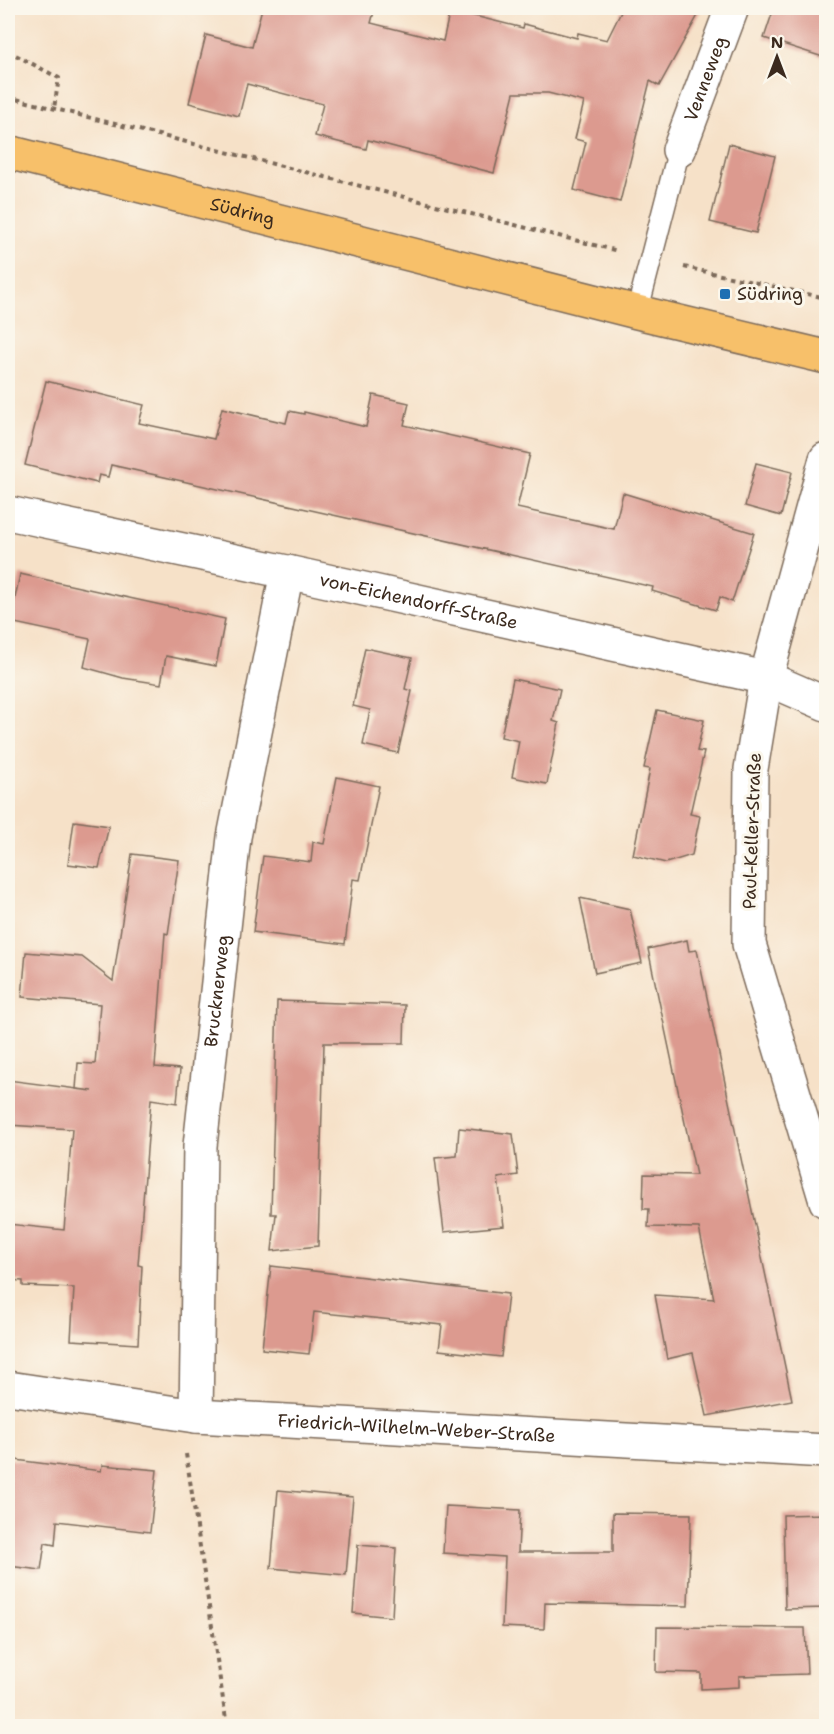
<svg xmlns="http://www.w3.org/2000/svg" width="834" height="1734" viewBox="0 0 834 1734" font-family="'Shantell Sans',sans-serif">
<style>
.building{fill:#dc9a8f}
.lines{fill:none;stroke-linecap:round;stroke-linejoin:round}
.service-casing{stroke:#7c6a5a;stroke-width:24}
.minor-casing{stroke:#7c6a5a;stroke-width:36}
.primary-casing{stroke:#7c6a5a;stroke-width:36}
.path{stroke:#7c6a5a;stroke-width:4;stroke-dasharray:4.5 4.5;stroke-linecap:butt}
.service{stroke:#fff;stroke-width:21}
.minor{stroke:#fff;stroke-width:33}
.primary{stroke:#f7c06b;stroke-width:33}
.poi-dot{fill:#1f6fb2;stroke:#fbf7ec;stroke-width:2}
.labels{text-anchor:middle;stroke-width:6;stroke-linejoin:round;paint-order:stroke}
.street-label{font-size:18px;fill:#3b2a1e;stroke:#fbf7ec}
.poi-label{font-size:18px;fill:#3b2a1e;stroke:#fbf7ec;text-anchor:start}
</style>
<rect width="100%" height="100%" fill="#fbf7ec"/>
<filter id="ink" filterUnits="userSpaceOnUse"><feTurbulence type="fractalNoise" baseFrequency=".0167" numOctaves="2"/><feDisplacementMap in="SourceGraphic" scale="12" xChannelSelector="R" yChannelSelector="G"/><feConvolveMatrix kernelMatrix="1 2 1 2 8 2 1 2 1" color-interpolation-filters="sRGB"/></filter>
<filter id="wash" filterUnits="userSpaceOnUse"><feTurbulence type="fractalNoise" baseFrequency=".008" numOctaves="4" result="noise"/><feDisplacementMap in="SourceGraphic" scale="24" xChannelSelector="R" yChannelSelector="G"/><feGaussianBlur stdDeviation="1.35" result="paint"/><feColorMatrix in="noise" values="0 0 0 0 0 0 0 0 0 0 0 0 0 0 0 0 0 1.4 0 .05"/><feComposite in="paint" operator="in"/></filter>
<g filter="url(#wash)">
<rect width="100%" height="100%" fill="#f6e1c8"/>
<g id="blocks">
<g class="building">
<polygon points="262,8 375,8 371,23 443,41 450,10 523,28 524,24 577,38 578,33 607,40 623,8 702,8 659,86 650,81 620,202 574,190 586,142 575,139 584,102 548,93 514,93 494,173 368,140 366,149 315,136 323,104 247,84 239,116 189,103 206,35 252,47"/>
<polygon points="774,8 826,8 826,58 764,38"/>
<polygon points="729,144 775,156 756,233 710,222"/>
<polygon points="46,381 144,405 139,423 214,439 222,408 286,423 289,411 304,414 304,412 366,427 373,395 409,403 404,425 530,454 517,508 614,529 623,493 754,533 732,602 720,597 716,610 652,591 653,587 111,465 108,477 99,475 97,483 25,465"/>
<polygon points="756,463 792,472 781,516 745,506"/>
<polygon points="20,574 225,619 216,666 166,656 161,684 123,678 84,667 90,639 10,622"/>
<polygon points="365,648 412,658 405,689 412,691 398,753 363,745 370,710 353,706"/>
<polygon points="513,679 560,689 553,721 559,723 547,784 512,777 519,741 501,737"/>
<polygon points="657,710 704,720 697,751 704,752 690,814 700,816 692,855 666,863 633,855 650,769 644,768"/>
<polygon points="337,777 379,786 360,880 353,879 345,944 253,932 263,856 311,862 313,842 324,844"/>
<polygon points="74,821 109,826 99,868 68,864"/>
<polygon points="132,854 179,860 168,934 165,933 155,1067 180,1069 177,1103 151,1099 138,1265 142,1266 138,1344 71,1340 74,1288 23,1286 23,1281 8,1280 8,1224 64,1230 72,1129 8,1125 8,1080 93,1091 76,1089 78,1063 95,1064 100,1004 22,997 26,952 82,957 113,981"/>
<polygon points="580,898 630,909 642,963 595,973"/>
<polygon points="687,940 689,951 697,950 792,1400 707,1416 693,1353 667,1359 655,1295 714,1299 699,1228 648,1227 649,1209 643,1209 644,1174 696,1175 648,949"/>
<polygon points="277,1001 405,1005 404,1043 324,1043 318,1246 272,1251 276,1214 271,1214"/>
<polygon points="459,1128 513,1134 518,1175 498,1178 504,1226 444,1232 435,1158 457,1156"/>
<polygon points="271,1266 508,1294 501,1357 439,1350 442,1325 314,1312 309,1354 262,1349"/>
<polygon points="8,1459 101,1471 102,1465 157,1470 150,1532 57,1521 55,1545 45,1543 41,1570 8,1566"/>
<polygon points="278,1490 353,1497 346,1575 271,1568"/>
<polygon points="446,1506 520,1510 518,1552 613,1552 613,1513 691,1514 688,1606 545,1603 544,1629 502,1627 505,1557 443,1553"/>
<polygon points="826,1514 826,1608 785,1609 783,1515"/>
<polygon points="358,1545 396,1548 392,1617 353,1613"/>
<polygon points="657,1627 805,1628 807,1674 739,1676 739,1687 701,1689 701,1673 656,1672"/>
</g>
</g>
</g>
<g filter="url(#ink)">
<use href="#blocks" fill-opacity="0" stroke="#7c6a5a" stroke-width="1.5"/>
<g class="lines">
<defs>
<polyline id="service" points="637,312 679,150"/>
<g id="minor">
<path id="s1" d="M679 150 732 8"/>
<polyline points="826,459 766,678 751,769 749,944 826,1201"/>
<path id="s2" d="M8 513 287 572 766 678 826 704"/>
<path id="s3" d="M8 1388 196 1416 826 1451"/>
<path id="s4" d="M196 1416 200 1146 234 837 287 572"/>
</g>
<g id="primary">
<path id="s5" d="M8 152 637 312 826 357"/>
</g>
</defs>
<use href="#service" class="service-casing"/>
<use href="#minor" class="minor-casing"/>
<use href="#primary" class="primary-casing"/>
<g class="path">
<polyline points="8,51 59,78 54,108"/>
<polyline points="8,97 618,251"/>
<polyline points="684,267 826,298"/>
<polyline points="186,1454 227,1726"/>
</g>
<use href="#service" class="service"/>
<use href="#minor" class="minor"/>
<use href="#primary" class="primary"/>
</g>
</g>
<rect class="poi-dot" x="719" y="288" width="12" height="12" rx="3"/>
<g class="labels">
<g class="street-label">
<text dy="6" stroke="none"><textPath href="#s1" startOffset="76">Venneweg</textPath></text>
<text dy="6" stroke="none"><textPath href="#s5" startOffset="242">Südring</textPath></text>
<text dy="6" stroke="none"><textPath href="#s2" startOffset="420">von-Eichendorff-Straße</textPath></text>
<text transform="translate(752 831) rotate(-88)" y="6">Paul-Keller-Straße</text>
<text dy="6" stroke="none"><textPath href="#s4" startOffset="426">Brucknerweg</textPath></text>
<text dy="6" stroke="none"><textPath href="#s3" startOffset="411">Friedrich-Wilhelm-Weber-Straße</textPath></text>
</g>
<g class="poi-label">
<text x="737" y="300">Südring</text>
</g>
</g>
<rect width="834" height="1734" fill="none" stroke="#fbf7ec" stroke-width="30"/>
<g transform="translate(777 57)" stroke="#fbf7ec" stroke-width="4.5" paint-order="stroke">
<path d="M0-4.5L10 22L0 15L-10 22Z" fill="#3b2a1e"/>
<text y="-9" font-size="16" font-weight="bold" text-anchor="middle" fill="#3b2a1e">N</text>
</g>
</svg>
